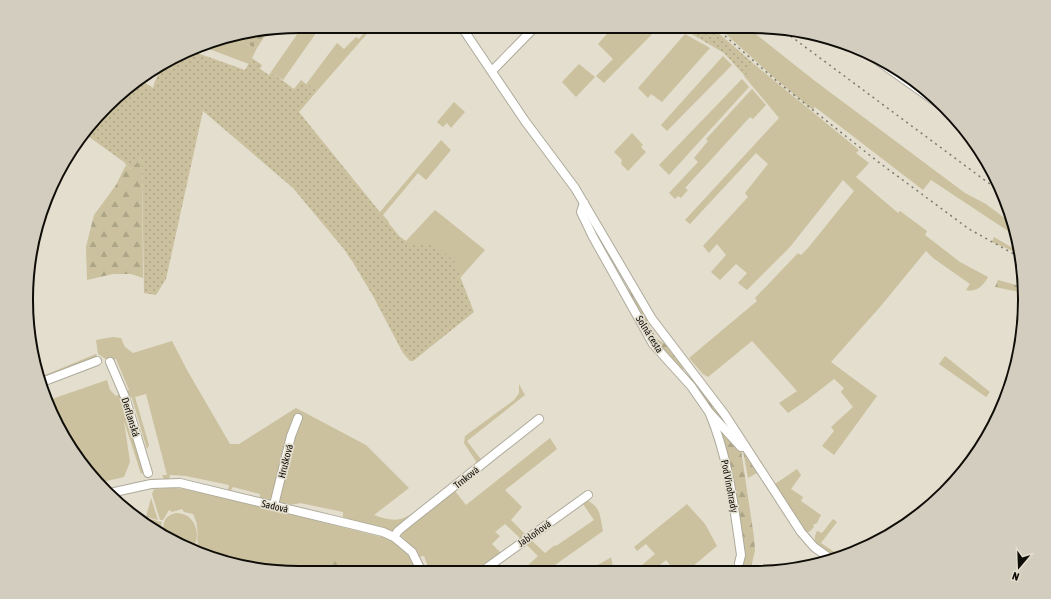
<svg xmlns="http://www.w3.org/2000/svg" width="1051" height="599" viewBox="0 0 1051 599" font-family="'Asap Condensed',sans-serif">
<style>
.grass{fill:#cbc19e}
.forest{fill:url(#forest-firs)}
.cemetery{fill:url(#cemetery-stones)}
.park{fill:url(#park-dots)}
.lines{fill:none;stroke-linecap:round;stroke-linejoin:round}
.minor-casing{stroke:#aeaa9b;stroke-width:10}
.minor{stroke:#fff;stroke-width:8}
.rail{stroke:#7c796e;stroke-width:1.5;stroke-dasharray:2 4;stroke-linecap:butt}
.labels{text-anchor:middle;stroke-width:3.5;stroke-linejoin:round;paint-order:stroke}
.street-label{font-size:10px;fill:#0f0d08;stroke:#e3dece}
.rim{fill:none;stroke:#0f0d08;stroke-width:2}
</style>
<defs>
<pattern id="forest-firs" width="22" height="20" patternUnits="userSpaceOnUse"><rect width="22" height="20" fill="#cbc19e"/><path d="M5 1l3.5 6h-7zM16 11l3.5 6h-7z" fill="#ada587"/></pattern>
<pattern id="cemetery-stones" width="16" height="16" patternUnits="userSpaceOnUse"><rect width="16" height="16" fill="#cbc19e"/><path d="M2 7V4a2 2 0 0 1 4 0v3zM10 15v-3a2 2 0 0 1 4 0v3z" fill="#ada587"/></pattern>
<pattern id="park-dots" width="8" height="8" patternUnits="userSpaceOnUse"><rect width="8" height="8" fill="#cbc19e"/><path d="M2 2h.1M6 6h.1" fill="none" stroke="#ada587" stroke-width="1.8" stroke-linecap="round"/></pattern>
</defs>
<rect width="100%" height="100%" fill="#e3dece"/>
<g class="grass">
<polygon points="303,26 321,26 283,80 271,72"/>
<polygon points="369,26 372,28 317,91 307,83 337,43 344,49 356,37 359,39"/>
<polygon points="614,26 660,26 604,83 596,76 613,59 598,44"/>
<polygon points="718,27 746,27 752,31 815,81 965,193 986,204 1014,225 1017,237 931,180 923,190 815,107 813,110 779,82"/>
<polygon points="808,33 823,35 861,53"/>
<polygon points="685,34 710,48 662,102 651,94 648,98 638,88"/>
<polygon points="228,38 257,48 249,64 201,46 212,40"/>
<polygon points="723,56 732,65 667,131 661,125"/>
<polygon points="579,64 595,77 576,97 562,82"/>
<path d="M754 64 859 150 856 153 869 163 856 177 898 213 900 211 927 231 925 235 960 262 988 277C984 285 976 293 966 290L970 284 933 258 926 251 880 307 831 362 877 396 834 455 822 446 834 431 831 427 853 407 841 392 844 388 834 379 807 400 788 413 779 403 797 391 752 341 708 377 703 374 689 358 757 301 755 298 798 253 801 255 808 248 854 191 843 180 790 247 747 290 738 283 747 273 736 264 720 280 711 272 726 255 717 244 709 253 703 246 748 197 745 193 768 164 756 153 690 224 685 220 779 118 744 76Z"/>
<polygon points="742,79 749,87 669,175 659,165"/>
<polygon points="752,89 766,105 753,119 750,117 685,188 688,190 681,198 678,196 675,199 669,193 698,162 694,158 708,141 706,139"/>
<polygon points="454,102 465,112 451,128 447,123 443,127 437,122"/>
<polygon points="632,133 643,145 641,147 646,152 628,171 621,164 622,160 614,152"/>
<polygon points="441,140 451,150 426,180 418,173 383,215 389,222 351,260 346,252"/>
<polygon points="435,210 485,250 460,278 454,261 364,281 361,276 400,237 406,241"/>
<polygon points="994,237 1016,250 1019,248 1020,254 992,242"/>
<path d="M113 337 121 338 125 347 133 353 172 341 187 370 230 444H239L296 408 366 445 409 488 374 515C382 518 392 521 401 519 418 514 461 476 477 463L464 443 465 436 514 400 519 393V384L525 395 467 441 483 462 392 531 346 518 343 517V512L300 503C287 507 274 502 260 498V494L233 487 231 490H228L229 485 186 476 172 475H170L169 480 164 479 162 475H167L146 394 135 397 149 445 147 449 132 398 125 392 129 390 116 359 107 360 98 354 96 340Z"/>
<polygon points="96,354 98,358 41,381 40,377"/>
<polygon points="945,356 990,392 986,397 939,364"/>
<polygon points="107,380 110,390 116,396 120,394 145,471 141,474 124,421 130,462 124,477 98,483 94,480 46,401"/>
<polygon points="997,416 988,436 980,447 977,445"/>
<polygon points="550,438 557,449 505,490 522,507 511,520 526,535 521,539 505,524 495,532 500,536 492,544 502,554 477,572 430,572 424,556 419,557 418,552 401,536 402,534 417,519 455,491 466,505"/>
<polygon points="797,469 801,475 791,489 803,497 801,501 821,515 817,523 813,525 814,527 809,532 804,531 775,484"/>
<path d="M173 488C207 489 238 505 271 508V509L381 537 382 536C402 544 409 553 419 572H282L228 564 199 551C195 538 201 530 193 514L184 512 182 509 172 512 169 510 163 520H160L152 494 154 489Z"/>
<polygon points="151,498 158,520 146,517"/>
<path d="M586 500C601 506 600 517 603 531L545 572H521L538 556 526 544 531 540 545 553 555 545 556 546 594 520 583 504Z"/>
<polygon points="687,504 705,524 717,546 687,571 665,571 670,565 666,560 654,570 651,566 644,571 635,571 655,554 646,544 637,551 634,547"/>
<path d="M176 513C195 513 202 534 193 549L165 537C162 526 162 516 176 513Z"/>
<polygon points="138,516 162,522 159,534"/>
<path d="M833 519 837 522 821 543 842 557 835 560C825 552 809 545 817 531L822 533Z"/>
<polygon points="611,557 614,571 587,571 610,558"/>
</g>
<g class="forest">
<polygon points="142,158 143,278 131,274 113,274 87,280 86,247 94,215 116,185 126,165 130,169"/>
<path d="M588 219 622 280 627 289 630 290 650 322 649 327 653 331 655 338 665 344 683 367V372C699 381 707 400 719 414L718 416 657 347Z"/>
<polygon points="998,280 1024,287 1024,293 995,287"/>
<polygon points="718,422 741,450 754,537 755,551 750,571 736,571 742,561"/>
<polygon points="743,451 757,473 748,478"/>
<polygon points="335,551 338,552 339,563 338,572 328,572 325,569 330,554"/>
</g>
<polygon class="cemetery" points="268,31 257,48 228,38"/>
<g class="park">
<polygon points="678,26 717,27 715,30 754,64 745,76 724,53"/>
<path d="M194 50 200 54 245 70 252 58 262 65 260 69 269 75 271 72 294 89 301 80 306 84 307 83 317 91 299 112 400 237 409 244H434L454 261 474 312 413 361H410L403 353 373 296 348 254 293 188 203 111 166 279 156 295 144 293 142 158 130 169 124 162 85 134 133 82 139 79 153 88C155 80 158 75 161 68Z"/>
</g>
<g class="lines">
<defs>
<g id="minor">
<polyline points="461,26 525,121 575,188 652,319 725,415 801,532 814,547 832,560"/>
<polyline points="871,56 946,109"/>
<polyline points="492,71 536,26"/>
<polyline points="584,203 581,212 593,237 653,344 691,386 709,412 741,447 745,446"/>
<polyline points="110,362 125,397 148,473"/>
<polyline points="42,382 97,361"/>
<path d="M710 414C729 460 734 507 741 555L739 563"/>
<polyline points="110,493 151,484 180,483 342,522 383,532 394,537 412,552 422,572"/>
<polyline points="274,505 291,436 298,418"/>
<polyline points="394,537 398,531 409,522 539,419"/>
<polyline points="481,572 588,495"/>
</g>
</defs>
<use href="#minor" class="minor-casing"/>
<use href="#minor" class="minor"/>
<g class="rail">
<polyline points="716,28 779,83 877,161 969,229 1021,258"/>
<polyline points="781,29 1002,193"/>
</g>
</g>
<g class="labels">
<g class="street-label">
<text transform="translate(650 334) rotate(58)" y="4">Solná cesta</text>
<text transform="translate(131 417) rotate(73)" y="4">Derflanská</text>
<text transform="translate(285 461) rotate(-76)" y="4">Hrušková</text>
<text transform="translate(466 477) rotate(-39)" y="4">Trnková</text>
<text transform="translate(730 486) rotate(79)" y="4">Pod Vinohrady</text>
<text transform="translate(275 506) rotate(13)" y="4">Sadová</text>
<text transform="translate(534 533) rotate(-35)" y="4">Jabloňová</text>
</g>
</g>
<path d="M0 0H1051V599H0ZM299 33H752A266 266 0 0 1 1018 299V300A266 266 0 0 1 752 566H299A266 266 0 0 1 33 300V299A266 266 0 0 1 299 33Z" fill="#d2cdbe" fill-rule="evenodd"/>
<path class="rim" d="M299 33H752A266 266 0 0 1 1018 299V300A266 266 0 0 1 752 566H299A266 266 0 0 1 33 300V299A266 266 0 0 1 299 33Z"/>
<g transform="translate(1019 567) rotate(199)" stroke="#e3dece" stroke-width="3" paint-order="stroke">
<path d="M0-3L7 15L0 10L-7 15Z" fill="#0f0d08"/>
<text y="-6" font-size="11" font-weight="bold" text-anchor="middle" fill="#0f0d08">N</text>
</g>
</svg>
